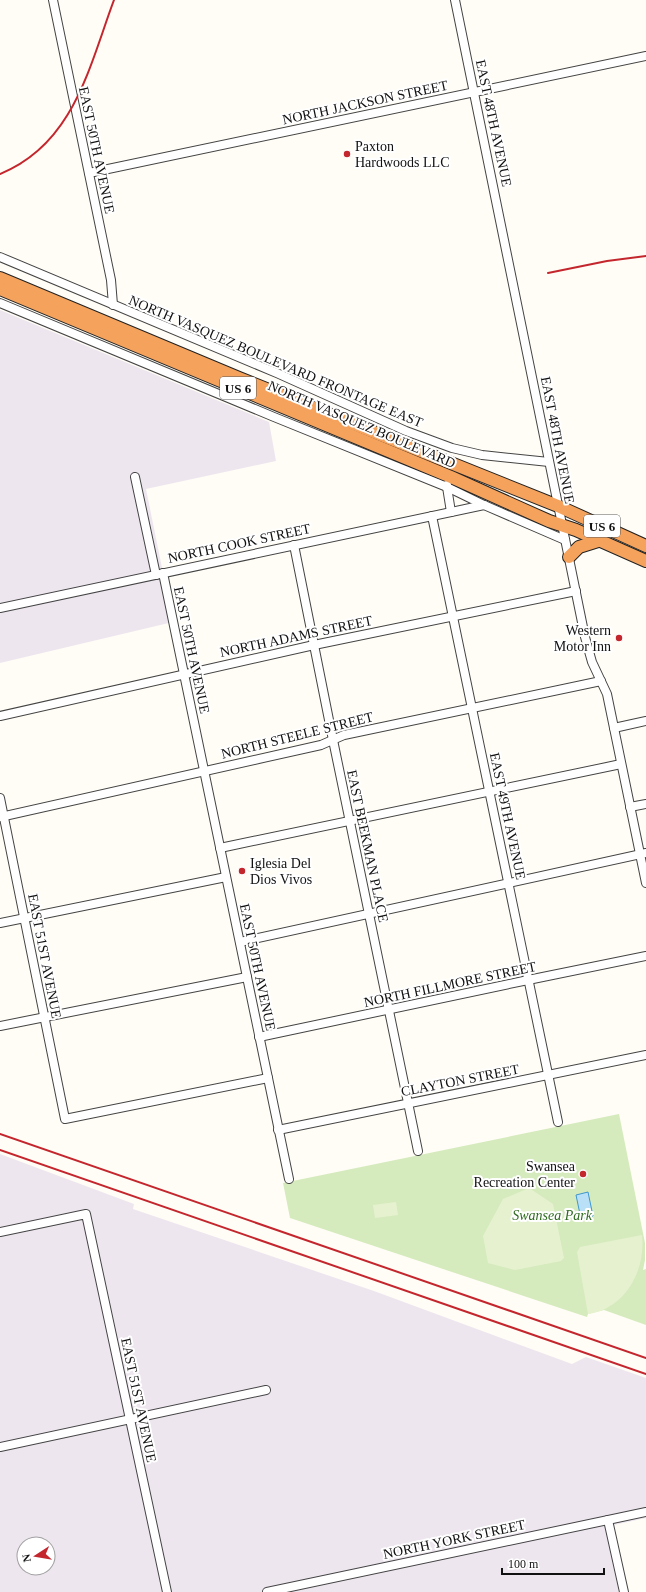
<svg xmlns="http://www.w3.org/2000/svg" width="646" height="1592" viewBox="0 0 646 1592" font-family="Georgia,serif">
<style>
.industrial{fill:#eee6ef;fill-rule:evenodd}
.green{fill:#d5ebbd}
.pitch{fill:#e6f2cf}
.water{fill:#b9e0f7;stroke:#3f96cf}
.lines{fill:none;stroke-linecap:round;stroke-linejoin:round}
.minor-casing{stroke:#444;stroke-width:10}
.highway-casing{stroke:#222;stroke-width:14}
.minor{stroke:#fff;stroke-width:8}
.highway{stroke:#f5a25d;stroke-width:12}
.rail{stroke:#c4262e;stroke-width:2}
.poi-dot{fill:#c4262e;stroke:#fff;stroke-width:1.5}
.labels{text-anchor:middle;stroke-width:4;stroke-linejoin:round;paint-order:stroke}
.shield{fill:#fff;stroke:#585858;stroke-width:1}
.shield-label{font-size:13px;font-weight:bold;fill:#111}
.street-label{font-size:14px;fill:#111;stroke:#fff}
.poi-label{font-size:14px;fill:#111;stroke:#fff;text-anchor:start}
.park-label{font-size:14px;font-style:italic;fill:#2f6b1f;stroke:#fff}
</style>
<rect width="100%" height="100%" fill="#fffdf5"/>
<g class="industrial">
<polygon points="0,310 269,422 276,461 146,489 173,622 0,663"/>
<path d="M0 1154 134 1204 133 1209 374 1291 572 1364 586 1357 646 1378V1518L605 1527 619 1592H0ZM24 1544H48V1568H24Z"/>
</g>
<polygon class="green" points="619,1114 645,1243 645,1260 643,1270 646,1269 646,1325 604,1310 588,1314 587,1317 290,1218 283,1183"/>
<g class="pitch">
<polygon points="529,1188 553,1204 564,1258 561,1261 515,1270 488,1263 483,1236 503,1199"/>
<polygon points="396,1202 398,1215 375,1218 373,1205"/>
<path d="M642 1235C646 1272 624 1309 588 1314L577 1252 580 1247Z"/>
</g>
<polygon class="water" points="588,1192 593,1216 581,1219 576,1195"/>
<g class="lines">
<defs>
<g id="minor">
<polyline points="53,0 111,280 113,305"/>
<polyline points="455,0 585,637 592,662 607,694 646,883"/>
<polyline points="89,173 646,56"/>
<polyline points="0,257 279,374 406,431 452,448 482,455 549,462"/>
<polyline points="0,303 274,417 447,487 484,505 565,540"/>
<polyline points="135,477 156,575"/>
<polyline points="447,485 447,487 451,512"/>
<polyline points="432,516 558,1122"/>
<polyline points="294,545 333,740 418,1151"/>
<polyline points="163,573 289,1179"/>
<polyline points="0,608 484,505"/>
<polyline points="0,716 314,645 576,591"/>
<polyline points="614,728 646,721"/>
<polyline points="0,798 65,1119 268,1078"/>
<polyline points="630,807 646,804"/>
<polyline points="0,817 321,745 344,735 601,681"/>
<polyline points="220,848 621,764"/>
<polyline points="0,923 226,877"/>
<polyline points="240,942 646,853"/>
<polyline points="0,1026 247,977"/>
<polyline points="259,1037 528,980 646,956"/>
<polyline points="278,1130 646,1055"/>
<polyline points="0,1232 86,1214 167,1592"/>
<polyline points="0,1447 266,1390"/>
<polyline points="608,1520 624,1592"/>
<polyline points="267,1592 646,1512"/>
</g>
<g id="highway">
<polyline points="0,278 239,378 558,506 646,546"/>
<polyline points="0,289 451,477 549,521 576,530 646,561"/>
<polyline points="569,557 579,547 598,541"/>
</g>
</defs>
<use href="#minor" class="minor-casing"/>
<use href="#highway" class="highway-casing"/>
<use href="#minor" class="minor"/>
<use href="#highway" class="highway"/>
<g class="rail">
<path d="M0 174C74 144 89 67 114 0"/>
<polyline points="548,273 607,261 646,256"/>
<polyline points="0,1134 646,1358"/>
<polyline points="0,1150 646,1374"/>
</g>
</g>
<g class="poi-dot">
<circle cx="347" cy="154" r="4"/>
<circle cx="619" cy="638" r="4"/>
<circle cx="242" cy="871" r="4"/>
<circle cx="583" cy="1174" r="4"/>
</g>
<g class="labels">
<g class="shield">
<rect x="220" y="377" width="36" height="22" rx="3"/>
<rect x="584" y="515" width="36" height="22" rx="3"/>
</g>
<g class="shield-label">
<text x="238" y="393">US 6</text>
<text x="602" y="531">US 6</text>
</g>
<g class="street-label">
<text transform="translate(365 102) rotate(-12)" y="5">NORTH JACKSON STREET</text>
<text transform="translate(494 123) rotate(78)" y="5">EAST 48TH AVENUE</text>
<text transform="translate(97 150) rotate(78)" y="5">EAST 50TH AVENUE</text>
<text transform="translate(276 361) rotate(23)" y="5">NORTH VASQUEZ BOULEVARD FRONTAGE EAST</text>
<text transform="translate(362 424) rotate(23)" y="5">NORTH VASQUEZ BOULEVARD</text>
<text transform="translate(558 440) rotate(79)" y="5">EAST 48TH AVENUE</text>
<text transform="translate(239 543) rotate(-12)" y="5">NORTH COOK STREET</text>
<text transform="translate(296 636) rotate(-12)" y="5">NORTH ADAMS STREET</text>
<text transform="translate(192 650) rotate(78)" y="5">EAST 50TH AVENUE</text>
<text transform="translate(297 735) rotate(-14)" y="5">NORTH STEELE STREET</text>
<text transform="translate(508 816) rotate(78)" y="5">EAST 49TH AVENUE</text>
<text transform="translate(368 846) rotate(78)" y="5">EAST BEEKMAN PLACE</text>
<text transform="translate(45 956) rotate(79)" y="5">EAST 51ST AVENUE</text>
<text transform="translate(258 967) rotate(78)" y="5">EAST 50TH AVENUE</text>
<text transform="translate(450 984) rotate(-12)" y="5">NORTH FILLMORE STREET</text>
<text transform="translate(460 1080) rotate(-11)" y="5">CLAYTON STREET</text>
<text transform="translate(139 1400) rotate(78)" y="5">EAST 51ST AVENUE</text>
<text transform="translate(454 1539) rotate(-12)" y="5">NORTH YORK STREET</text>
</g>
<g class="poi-label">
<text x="355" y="151">Paxton<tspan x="355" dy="16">Hardwoods LLC</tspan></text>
<text x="611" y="635" text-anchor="end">Western<tspan x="611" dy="16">Motor Inn</tspan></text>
<text x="250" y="868">Iglesia Del<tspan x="250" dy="16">Dios Vivos</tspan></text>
<text x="575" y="1171" text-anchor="end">Swansea<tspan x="575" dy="16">Recreation Center</tspan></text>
</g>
<g class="park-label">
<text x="552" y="1220">Swansea Park</text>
</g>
</g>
<g transform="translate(36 1556) rotate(258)"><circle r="19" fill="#ffffff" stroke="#a0a0a0"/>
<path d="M0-3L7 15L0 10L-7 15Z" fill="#c4262e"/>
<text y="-6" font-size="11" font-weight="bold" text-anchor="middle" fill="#111111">N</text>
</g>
<path d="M502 1568v6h102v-6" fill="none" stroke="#111111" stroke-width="2"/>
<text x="508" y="1568" font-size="12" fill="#111111" stroke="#ffffff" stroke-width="3" paint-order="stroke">100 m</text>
</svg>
